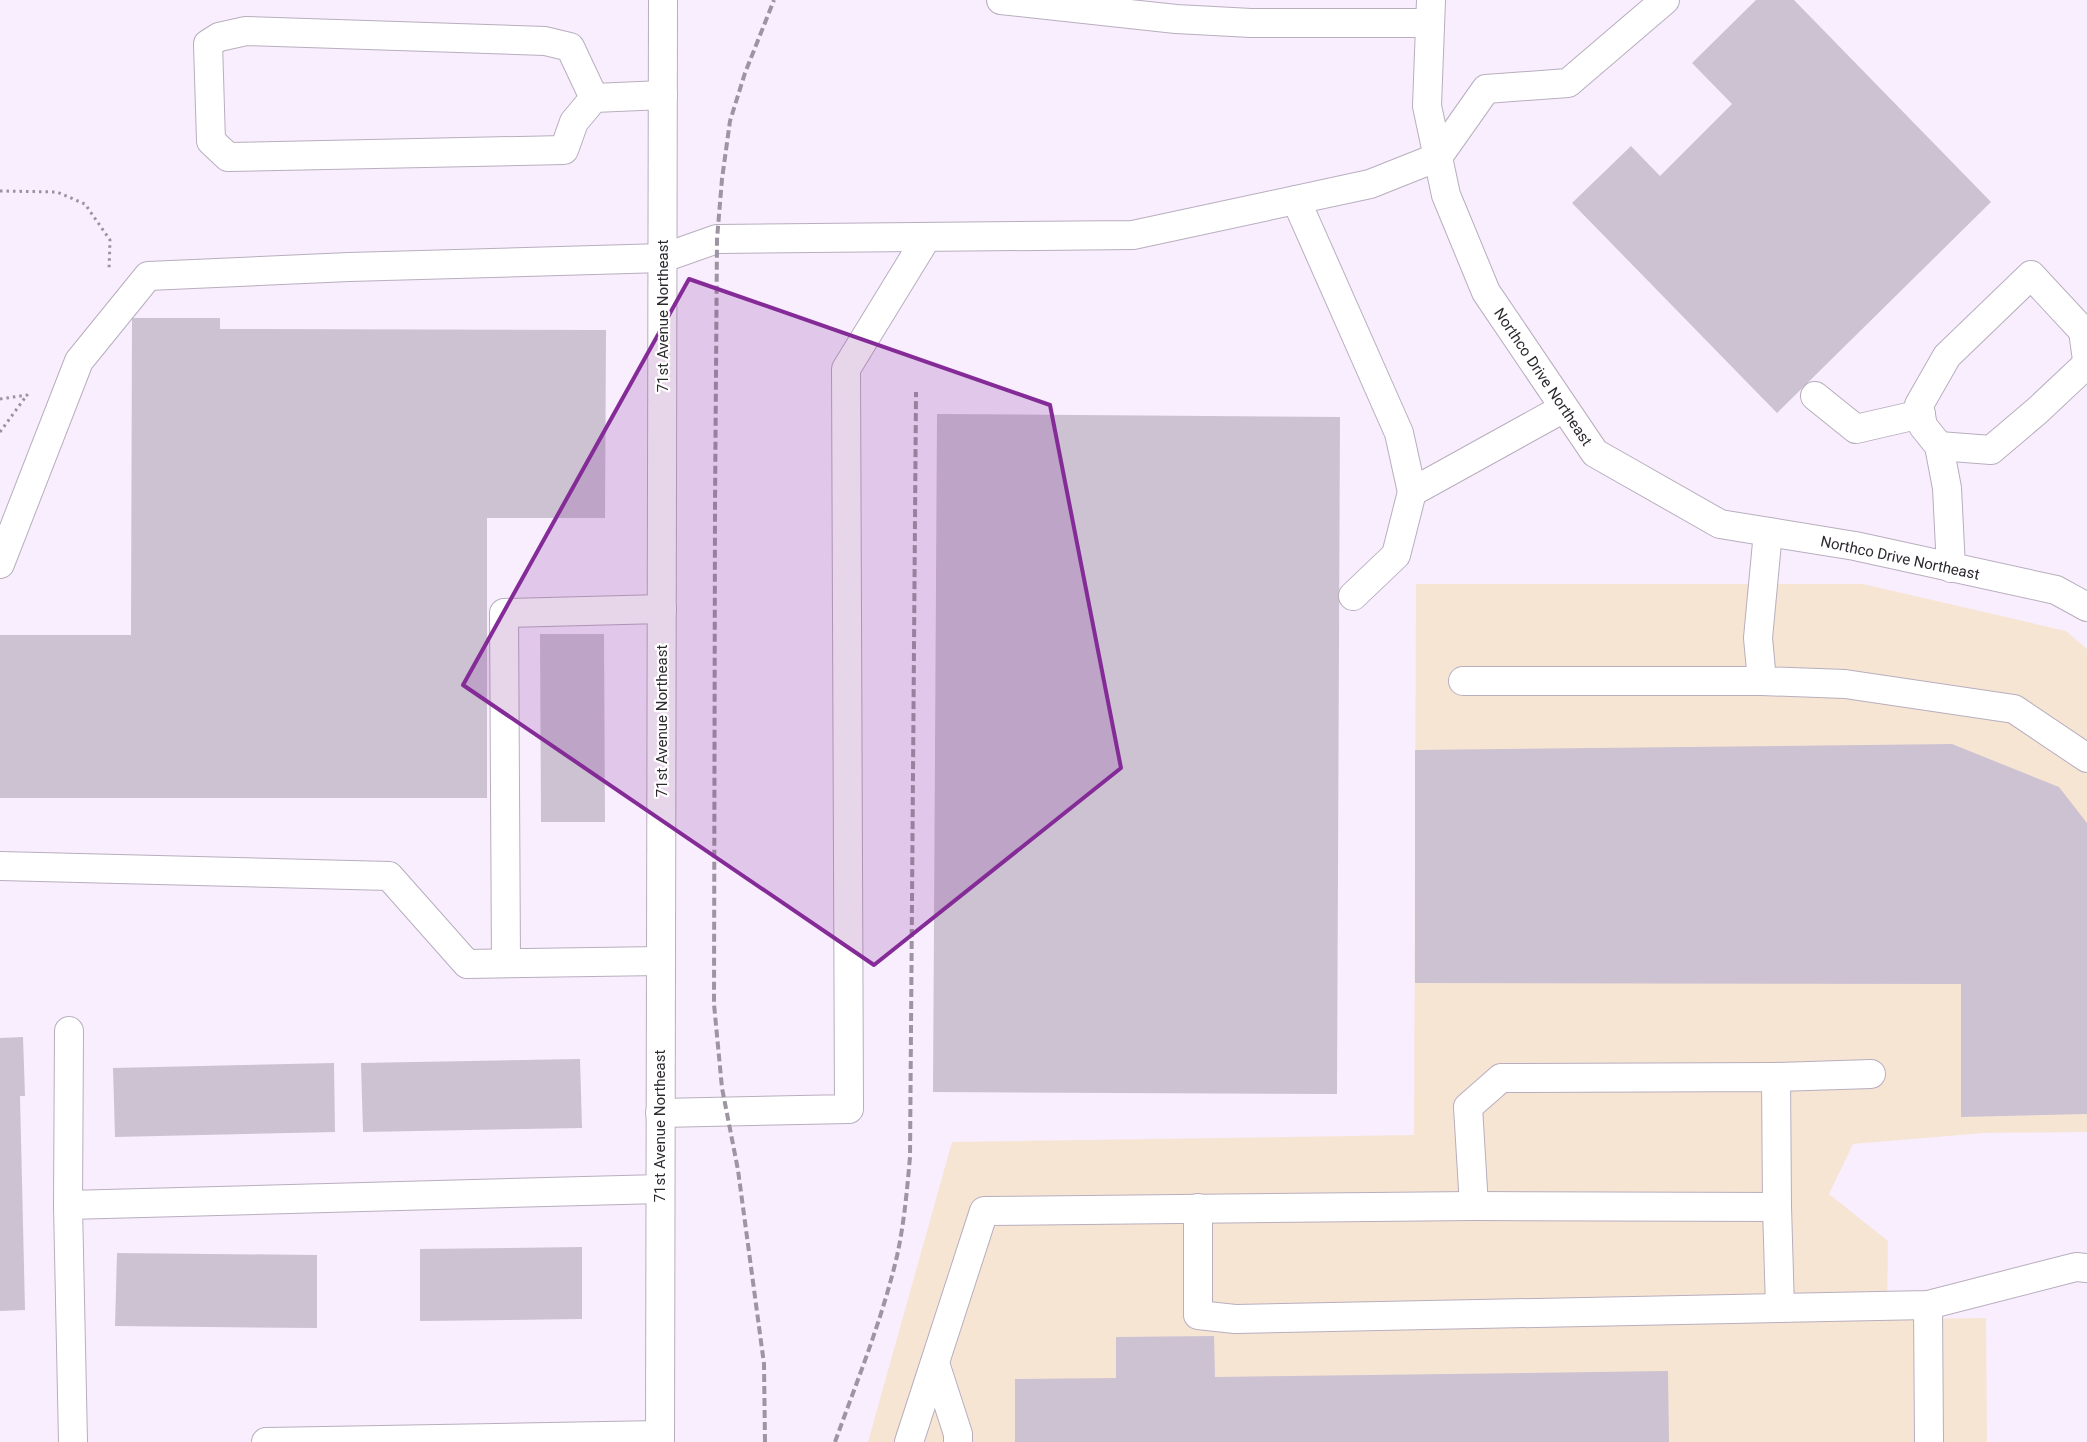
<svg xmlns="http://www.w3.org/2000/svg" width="2087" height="1442" viewBox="0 0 2087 1442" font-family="Roboto,sans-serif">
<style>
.industrial{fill:#f7e5d4}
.building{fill:#ccc2d2}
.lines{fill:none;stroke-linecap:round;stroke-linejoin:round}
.minor-casing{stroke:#b8aebe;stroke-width:30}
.path{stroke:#9a939e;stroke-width:3;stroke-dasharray:2.5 4;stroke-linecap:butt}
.minor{stroke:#fff;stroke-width:28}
.rail{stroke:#9d95a1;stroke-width:4;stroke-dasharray:8 4;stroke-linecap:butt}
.marked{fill:#852b98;fill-opacity:0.2;stroke:#852b98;stroke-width:4;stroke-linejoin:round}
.labels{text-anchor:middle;stroke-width:4.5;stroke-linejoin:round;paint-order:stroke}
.street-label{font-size:15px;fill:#2d292f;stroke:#fff}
</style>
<rect width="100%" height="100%" fill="#f8eefe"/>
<polygon class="industrial" points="1416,584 1863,584 2066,631 2087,649 2087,1132 1984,1133 1853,1144 1829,1194 1888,1241 1887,1319 1986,1318 1987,1442 868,1442 952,1142 1414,1135"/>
<g class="building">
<polygon points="1756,0 1794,0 1991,202 1777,413 1572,203 1631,146 1660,176 1732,104 1692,63"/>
<polygon points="132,318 220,318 220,329 606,330 605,518 487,518 487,798 0,798 0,635 131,635"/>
<polygon points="937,414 1340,417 1337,1094 933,1092"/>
<polygon points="540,634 604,634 605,822 541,822"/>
<polygon points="1952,744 2059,787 2087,823 2087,1114 1961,1117 1961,984 1415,983 1415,750"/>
<polygon points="23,1037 25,1096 20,1096 25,1310 0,1311 0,1038"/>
<polygon points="580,1059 582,1128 363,1132 361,1063"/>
<polygon points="334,1063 335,1132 115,1137 113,1068"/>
<polygon points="582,1247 582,1319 420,1321 420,1249"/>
<polygon points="117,1253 317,1255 317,1328 115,1326"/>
<polygon points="1214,1336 1215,1377 1668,1371 1669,1442 1015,1442 1015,1379 1116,1378 1116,1337"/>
</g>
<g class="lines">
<defs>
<g id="minor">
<polyline points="1001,0 1176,19 1251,23 1430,23"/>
<polyline points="1431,0 1427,106 1446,195 1486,292 1595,453 1720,524 1855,546 2056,590 2087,607"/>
<polyline points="594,98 570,47 545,41 246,31 219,37 208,44 211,141 228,157 564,150 574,122 594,98 663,95"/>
<polyline points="1296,200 1399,433 1412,492 1564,408"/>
<polyline points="1815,396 1856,429 1921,414"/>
<polyline points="1939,446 1991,450 2037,411 2087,364"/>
<polyline points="1768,532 1758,638 1762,681 1845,684 2014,709 2087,758"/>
<polyline points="0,564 79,361 148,276 349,267 663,258 717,239 1133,235 1370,184 1438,157 1486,89 1568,83 1665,0"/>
<polyline points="1951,568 1947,488 1939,446 1923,426 1919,405 1947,356 2031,275 2083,331 2087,360"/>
<polyline points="1353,596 1396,555 1412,492"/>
<polyline points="1463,681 1762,681"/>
<polyline points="0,866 389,876 467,964 661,961"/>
<polyline points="506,963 504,613 662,609"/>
<polyline points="69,1031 68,1205 73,1442"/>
<polyline points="1776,1077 1871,1074"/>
<polyline points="660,1113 849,1109 846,369 927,237"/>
<polyline points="68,1205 660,1189"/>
<polyline points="1474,1206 1468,1107 1501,1078 1776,1077 1777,1207"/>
<polyline points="1198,1208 1198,1315 1235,1319 1928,1305 2076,1267 2087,1268"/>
<polyline points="1928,1305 1929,1442"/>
<polyline points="935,1363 958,1434 958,1442"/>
<polyline points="266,1442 660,1435"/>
<polyline points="660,1442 663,0"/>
<polyline points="909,1442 984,1211 1474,1206 1777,1207 1780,1308"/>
</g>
</defs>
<use href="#minor" class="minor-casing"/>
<g class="path">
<polyline points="0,191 57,192 85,204 110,240 109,270"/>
<polyline points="0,399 27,395 30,391"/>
<polyline points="0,432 27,395"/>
</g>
<use href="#minor" class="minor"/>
<g class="rail">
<polyline points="765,1442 764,1364 738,1170 722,1088 714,1004 715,505 717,239 722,179 730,121 745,73 774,0"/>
<path d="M835 1442C857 1381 882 1320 897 1256 904 1224 907 1191 910 1157L916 392"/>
</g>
</g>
<path class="marked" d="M689 279 1050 405 1121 768 874 965 463 685Z"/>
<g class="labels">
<g class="street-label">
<text transform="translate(663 316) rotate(-90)" y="5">71st Avenue Northeast</text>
<text transform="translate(1543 377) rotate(56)" y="5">Northco Drive Northeast</text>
<text transform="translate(1900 558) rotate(12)" y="5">Northco Drive Northeast</text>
<text transform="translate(662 721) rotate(-90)" y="5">71st Avenue Northeast</text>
<text transform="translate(660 1126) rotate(-90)" y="5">71st Avenue Northeast</text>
</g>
</g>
</svg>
